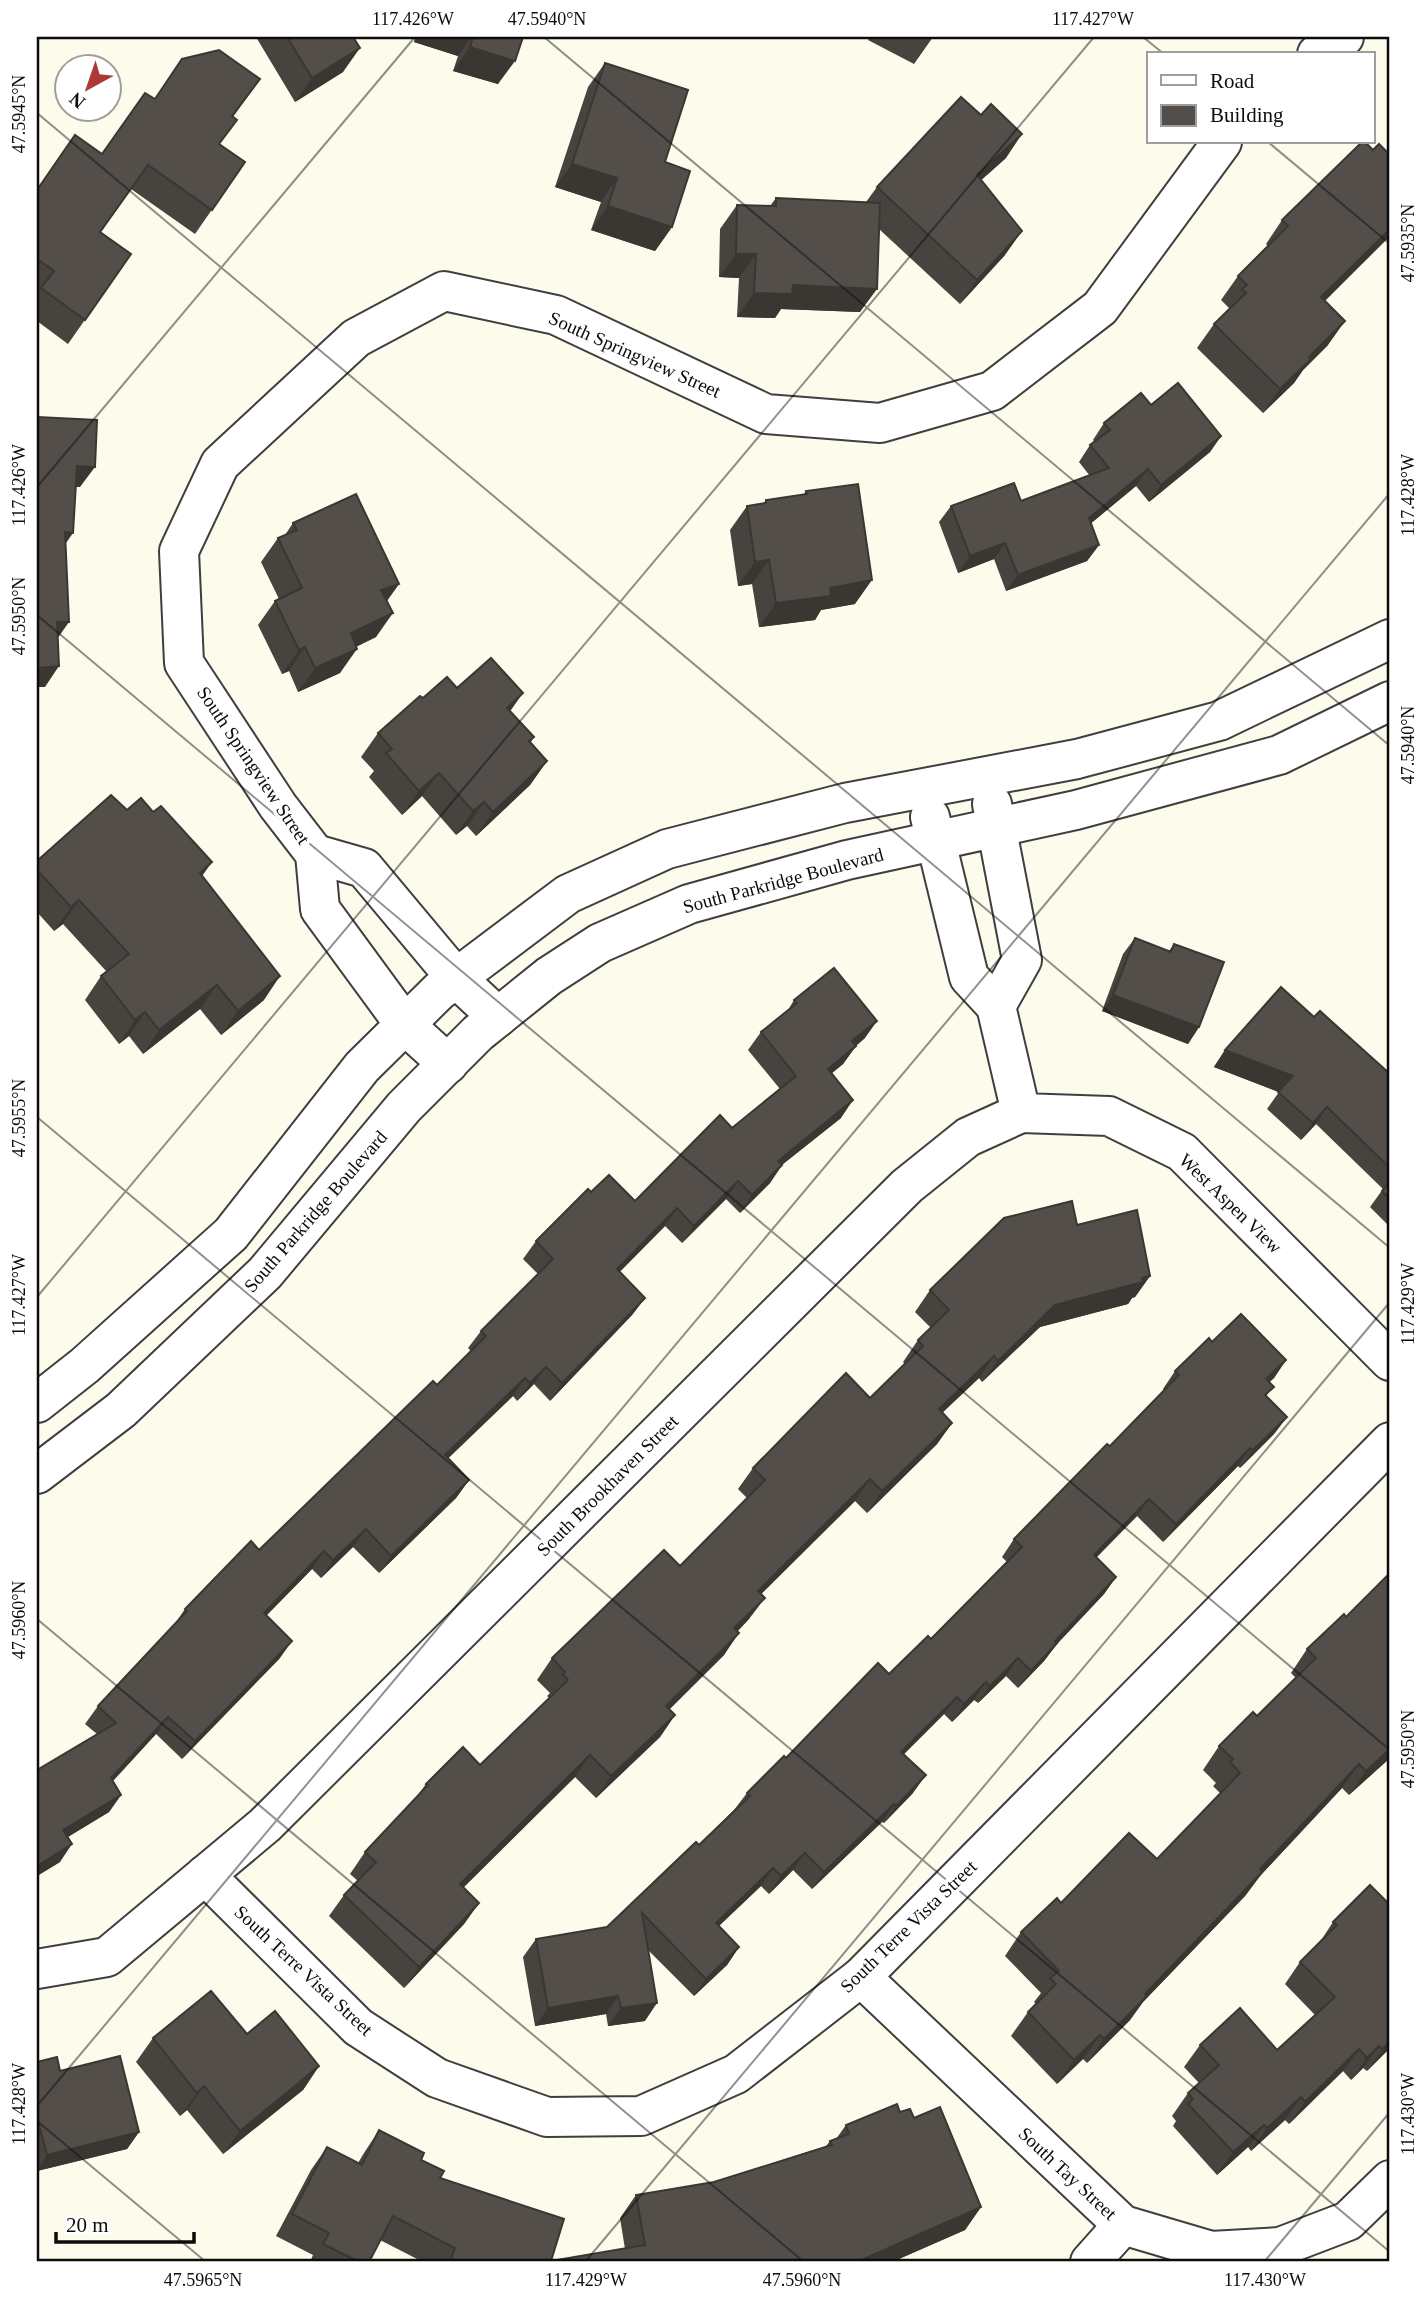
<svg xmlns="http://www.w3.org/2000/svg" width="1427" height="2299" viewBox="0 0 1427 2299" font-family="Georgia,serif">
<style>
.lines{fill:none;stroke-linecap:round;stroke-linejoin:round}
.minor-casing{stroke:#3f3f3f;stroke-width:42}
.minor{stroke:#fff;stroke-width:38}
.wall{fill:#47433f}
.shaded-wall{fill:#3a3733}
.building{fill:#534e49;stroke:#3a3733;stroke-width:2}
.ticks{fill:none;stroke:#0c0c0c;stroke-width:2;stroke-opacity:0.45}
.labels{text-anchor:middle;stroke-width:7;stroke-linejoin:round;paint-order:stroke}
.street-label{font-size:19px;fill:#0c0c0c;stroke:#fff}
.neatline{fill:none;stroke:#0c0c0c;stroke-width:2.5}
.ticks-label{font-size:18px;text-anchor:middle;fill:#0c0c0c}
</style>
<rect width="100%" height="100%" fill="#fdfbec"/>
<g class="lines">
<defs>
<g id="minor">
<polyline points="1317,54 1344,37"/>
<polyline points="992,804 1022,960 996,1006"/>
<polyline points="930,817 969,977 996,1006"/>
<polyline points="315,854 364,868 456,978 498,1017"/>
<polyline points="996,1006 1021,1113 1109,1116 1182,1152 1390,1361"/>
<polyline points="448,1064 405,1025 320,909 315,854 278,806 184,663 179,551 220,464 356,338 444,291 556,315 766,414 880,423 992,391 1100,308 1222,142"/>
<polyline points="37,1403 84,1366 231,1234 362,1067 439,991 568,894 667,849 845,803 1077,759 1219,721 1390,639"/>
<polyline points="37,1474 121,1410 265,1273 404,1107 478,1033 549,976 600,943 689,904 847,860 1076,810 1279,755 1390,701"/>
<polyline points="205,1875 358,2027 437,2078 547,2117 641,2116 736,2074 861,1977 1390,1442"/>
<polyline points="37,1969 107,1957 265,1825 907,1186 968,1137 1021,1113"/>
<polyline points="861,1977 1123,2225 1211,2251 1280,2247 1348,2221 1390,2180"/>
<polyline points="1090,2262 1123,2225"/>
</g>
</defs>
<use href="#minor" class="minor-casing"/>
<use href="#minor" class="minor"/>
</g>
<g class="wall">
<polygon points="256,37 353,37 343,72 295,102"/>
<polygon points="415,37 523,37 498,84 453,71 458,56 414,42"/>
<polygon points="870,37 933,37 914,64 868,40"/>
<polygon points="605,63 665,162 672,227 655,251 591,230 601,202 555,187 588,87"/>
<polygon points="260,79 233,117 220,144 245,162 195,234 131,189 101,232 131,254 68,344 37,321 37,190 102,154 154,99"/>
<polygon points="1373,150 1390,155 1390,236 1325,301 1328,345 1303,370 1294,383 1263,413 1197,348 1214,324 1229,308 1221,300 1238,276 1268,246 1266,244 1282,220"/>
<polygon points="1006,158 981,180 1005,255 960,304 879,229 860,312 781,309 775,318 737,317 739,278 719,277 720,229 737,205 770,206 776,198 866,202 877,187"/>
<polygon points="1151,405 1221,436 1210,452 1149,502 1136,486 1091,523 1099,545 1087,561 1006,591 994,559 958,573 939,522 951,506 1021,501 1090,476 1079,462 1090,445 1095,442 1093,440 1104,423"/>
<polygon points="806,491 855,604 821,610 815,620 759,627 752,584 738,586 730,530 747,506 763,504 766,500 803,495"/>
<polygon points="293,523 399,584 387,601 376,637 356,647 340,673 298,692 289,671 282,674 258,625 275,601 279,599 261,562 278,538 285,535"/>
<polygon points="457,688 510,711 534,737 531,742 547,761 530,785 476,836 467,826 456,835 422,796 402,815 369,777 374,771 361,757 378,733 423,698"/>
<polygon points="127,810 202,876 264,1000 221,1035 200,1009 143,1054 129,1036 119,1044 85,1000 101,976 107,972 63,924 54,931 37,912 37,861"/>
<polygon points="1135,938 1169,951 1174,944 1199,1027 1188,1044 1102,1011 1123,954"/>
<polygon points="794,1000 865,1038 856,1046 843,1064 832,1073 841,1118 782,1165 770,1183 740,1213 726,1199 682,1243 665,1226 619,1272 645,1298 632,1315 550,1401 534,1384 517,1401 513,1396 448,1458 469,1480 456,1498 379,1573 353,1547 321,1578 312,1569 267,1615 280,1658 182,1759 156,1734 113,1781 121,1795 109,1812 68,1837 60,1862 37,1876 37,1770 97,1734 85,1724 98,1706 174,1625 185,1609 259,1550 437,1385 471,1351 468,1348 481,1331 538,1274 523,1259 536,1241 591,1192 635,1201 732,1128 780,1089 748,1050 761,1032 787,1012"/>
<polygon points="1314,1017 1390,1074 1390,1227 1370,1207 1383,1189 1316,1124 1301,1140 1267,1109 1279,1092 1214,1067 1225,1050"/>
<polygon points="1077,1225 1150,1276 1135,1297 1132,1298 1128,1304 1040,1327 982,1382 979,1378 942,1413 952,1423 937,1444 867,1513 855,1501 761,1594 749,1619 737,1632 724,1655 669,1709 675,1715 660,1737 596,1798 575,1777 463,1887 479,1903 464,1924 404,1988 329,1916 344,1895 358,1881 350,1874 365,1852 415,1799 426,1784 480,1765 549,1698 547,1696 550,1693 537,1680 552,1658 680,1566 747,1498 738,1489 753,1468 870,1398 905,1364 903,1362 918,1340 931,1328 915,1312 930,1290"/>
<polygon points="1212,1342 1286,1360 1274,1378 1269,1382 1267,1396 1287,1417 1274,1434 1240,1468 1238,1466 1163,1542 1137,1516 1096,1558 1116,1577 1104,1594 1057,1644 1044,1661 1018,1688 1006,1676 978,1703 974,1700 952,1722 944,1714 904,1754 913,1793 884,1823 882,1822 812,1889 793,1870 769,1894 761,1886 719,1926 739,1947 727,1965 694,1996 648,1950 645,2021 608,2026 606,2014 535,2026 523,1957 536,1939 607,1927 699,1845 734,1810 747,1793 786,1758 889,1674 931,1639 1007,1562 1002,1557 1014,1539 1110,1446 1164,1390 1163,1389 1175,1371"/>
<polygon points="1390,1573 1390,1758 1349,1795 1342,1788 1260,1876 1245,1896 1143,2002 1130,2020 1087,2063 1083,2059 1057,2084 1011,2036 1028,2012 1036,2004 1034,2002 1041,1993 1005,1956 1021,1932 1061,1903 1157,1859 1220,1793 1213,1786 1216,1783 1203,1770 1219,1746 1257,1716 1296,1678 1291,1673 1307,1649 1346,1617"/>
<polygon points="1370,1885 1390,2048 1367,2071 1363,2068 1351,2080 1343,2071 1289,2124 1285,2120 1251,2151 1248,2147 1217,2175 1173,2126 1176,2121 1172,2116 1188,2093 1199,2083 1184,2067 1200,2045 1277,2050 1315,2015 1285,1984 1300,1962 1318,1945 1333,1922"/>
<polygon points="247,2034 319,2066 303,2090 223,2154 187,2110 180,2116 136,2062 153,2038"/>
<polygon points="37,2062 60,2071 139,2132 127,2149 37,2171"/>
<polygon points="900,2112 914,2118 981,2207 965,2230 892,2262 423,2262 380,2240 369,2262 310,2262 313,2255 276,2236 311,2170 327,2147 358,2163 364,2153 379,2130 421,2160 440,2178 551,2261 625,2249 620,2218 636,2195 714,2182 826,2146 830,2141 836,2139 846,2125"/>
</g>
<g class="shaded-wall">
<polygon points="418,37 471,37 458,56 414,42"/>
<polygon points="470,47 515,61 498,84 453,71"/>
<polygon points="360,48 343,72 295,102 312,78"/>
<polygon points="1022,134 1006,158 960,199 977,175"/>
<polygon points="572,164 617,178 601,202 555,187"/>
<polygon points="608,206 672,227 655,251 591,230"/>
<polygon points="1390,229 1390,236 1304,321 1321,297"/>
<polygon points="1022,231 1005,255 960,304 977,280"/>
<polygon points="736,254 756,254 739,278 719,277"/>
<polygon points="793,285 877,289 860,312 781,309 775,318 737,317 754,293"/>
<polygon points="1345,321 1328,345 1303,370 1294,383 1263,413 1280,389 1309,357"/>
<polygon points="1221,436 1210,452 1149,502 1161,485"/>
<polygon points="77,466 95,467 80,487 62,487"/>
<polygon points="1148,469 1136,486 1077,535 1089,518"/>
<polygon points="65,532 73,533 59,553"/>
<polygon points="1005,543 994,559 958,573 970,556"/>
<polygon points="1099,545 1087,561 1006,591 1018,575"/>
<polygon points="769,560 752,584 738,586 755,562"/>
<polygon points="872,580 855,604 821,610 815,620 759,627 776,603 830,588"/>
<polygon points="399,584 382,607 381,590"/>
<polygon points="393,613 376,637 334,657 351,633"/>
<polygon points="57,622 69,622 55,642"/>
<polygon points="305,647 289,671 282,674 299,650"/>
<polygon points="357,649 340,673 298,692 315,668"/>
<polygon points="59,666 45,687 37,687 37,668"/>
<polygon points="523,693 506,717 507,708"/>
<polygon points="547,761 530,785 476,836 493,812"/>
<polygon points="439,773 422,796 402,815 419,791"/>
<polygon points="484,802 467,826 456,835 473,811"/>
<polygon points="212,862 195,886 200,873"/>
<polygon points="79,900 63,924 54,931 71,907"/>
<polygon points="280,976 264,1000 221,1035 238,1011"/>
<polygon points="217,985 200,1009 143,1054 159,1030"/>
<polygon points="1113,995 1199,1027 1188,1044 1102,1011"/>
<polygon points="145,1012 129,1036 119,1044 135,1020"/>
<polygon points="877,1021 865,1038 839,1059 852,1041"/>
<polygon points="856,1046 843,1064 816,1086 828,1069"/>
<polygon points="1225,1050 1293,1076 1281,1093 1214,1067"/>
<polygon points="853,1100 841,1118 765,1178 778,1161"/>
<polygon points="1327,1107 1316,1124 1301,1140 1313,1123"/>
<polygon points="782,1165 770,1183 740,1213 752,1195"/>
<polygon points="738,1181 726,1199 682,1243 694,1226"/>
<polygon points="677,1208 665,1226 605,1287 617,1269"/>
<polygon points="1150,1276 1135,1297 1132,1298 1128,1304 1040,1327 982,1382 998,1361 1055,1305"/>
<polygon points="645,1298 632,1315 550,1401 562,1383"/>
<polygon points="994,1356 979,1378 923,1431 939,1409"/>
<polygon points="1286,1360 1274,1378 1254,1397 1266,1379"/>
<polygon points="546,1367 534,1384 517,1401 530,1383"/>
<polygon points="525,1378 513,1396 433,1473 445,1455"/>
<polygon points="1287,1417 1274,1434 1240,1468 1253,1450"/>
<polygon points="952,1423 937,1444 867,1513 882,1491"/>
<polygon points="1250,1448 1238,1466 1163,1542 1176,1524"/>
<polygon points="870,1479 855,1501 743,1612 758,1591"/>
<polygon points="469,1480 456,1498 379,1573 391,1556"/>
<polygon points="1149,1499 1137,1516 1081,1573 1094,1555"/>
<polygon points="366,1529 353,1547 321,1578 333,1560"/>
<polygon points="324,1551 312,1569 252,1630 264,1613"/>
<polygon points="1116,1577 1104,1594 1057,1644 1044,1661 1018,1688 1031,1671 1055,1641"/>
<polygon points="765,1598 749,1619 719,1650 734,1628"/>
<polygon points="739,1633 724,1655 651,1728 666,1706"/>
<polygon points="292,1641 280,1658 182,1759 195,1741"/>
<polygon points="1018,1658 1006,1676 978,1703 990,1686"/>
<polygon points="986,1682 974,1700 952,1722 964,1704"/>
<polygon points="957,1697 944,1714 889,1769 901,1752"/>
<polygon points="675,1715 660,1737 596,1798 611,1776"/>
<polygon points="168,1717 156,1734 99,1796 111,1778"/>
<polygon points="1390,1749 1390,1758 1349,1795 1366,1771"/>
<polygon points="590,1755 575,1777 445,1906 460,1884"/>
<polygon points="1359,1764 1342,1788 1260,1876 1245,1896 1143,2002 1130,2020 1087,2063 1104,2039 1145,1994"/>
<polygon points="926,1775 913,1793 884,1823 896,1806"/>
<polygon points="121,1795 109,1812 51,1847 63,1830"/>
<polygon points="894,1804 882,1822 812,1889 824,1872"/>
<polygon points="72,1844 60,1862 37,1876 37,1866"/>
<polygon points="805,1853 793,1870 769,1894 781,1876"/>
<polygon points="773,1868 761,1886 704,1940 716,1923"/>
<polygon points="479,1903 464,1924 404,1988 419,1967"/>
<polygon points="739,1947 727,1965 694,1996 706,1979"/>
<polygon points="618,1996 606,2014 535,2026 548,2008"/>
<polygon points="657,2003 645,2021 608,2026 621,2008"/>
<polygon points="1100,2035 1083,2059 1057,2084 1074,2060"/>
<polygon points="1390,2041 1390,2048 1367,2071 1383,2049"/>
<polygon points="1379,2046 1363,2068 1351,2080 1367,2058"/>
<polygon points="1359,2049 1343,2071 1289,2124 1305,2102"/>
<polygon points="319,2066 303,2090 223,2154 240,2131"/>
<polygon points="204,2086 187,2110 180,2116 197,2093"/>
<polygon points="1301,2097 1285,2120 1251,2151 1267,2128"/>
<polygon points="1264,2125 1248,2147 1217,2175 1233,2152"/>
<polygon points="139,2132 127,2149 37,2171 47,2155"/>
<polygon points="981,2207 965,2230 892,2262 857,2262"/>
</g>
<g class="building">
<polygon points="287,37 353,37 360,48 312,78"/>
<polygon points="473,37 523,37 515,61 470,47"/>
<polygon points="219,50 260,79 232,116 237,120 219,144 245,162 212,210 148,165 100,232 131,254 85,320 41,288 54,271 37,259 37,190 75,135 102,154 145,93 155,99 182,59"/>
<polygon points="605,63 688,90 665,162 690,171 672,227 608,206 617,178 572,164"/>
<polygon points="961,97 981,115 991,104 1022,134 977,175 1022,231 977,280 877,187"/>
<polygon points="1362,142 1365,142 1373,150 1379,144 1390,155 1390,229 1321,297 1345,321 1309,357 1311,359 1280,389 1214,324 1246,293 1242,289 1247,285 1238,276 1288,226 1282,220"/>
<polygon points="776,198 880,203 877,289 793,285 792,294 754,293 756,254 736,254 737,205 776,206"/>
<polygon points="1178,383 1221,436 1161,485 1148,469 1089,518 1099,545 1018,575 1005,543 970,556 951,506 1014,483 1021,501 1109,468 1090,445 1110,430 1104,423 1141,393 1151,405"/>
<polygon points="37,417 97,420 95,467 77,466 73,533 65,532 69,622 57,622 59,666 37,668"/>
<polygon points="858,484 872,580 830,588 831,596 776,603 769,560 755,562 747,506 766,503 766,500 807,494 806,491"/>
<polygon points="356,494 399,584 381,590 393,613 351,633 357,649 315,668 305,647 299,650 275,601 302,588 278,538 297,530 293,523"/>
<polygon points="491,658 523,693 507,708 534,737 529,741 547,761 493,812 484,802 473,811 439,773 419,791 386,753 392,749 378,733 420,696 423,698 447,677 457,688"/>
<polygon points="111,795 127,810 141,798 153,812 161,806 212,862 200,873 280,976 238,1011 217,985 159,1030 145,1012 135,1020 101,976 129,954 79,900 71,907 37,870 37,861"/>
<polygon points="1135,938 1171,952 1174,944 1224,962 1199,1027 1113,995"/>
<polygon points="834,968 877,1021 852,1041 856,1046 828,1069 853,1100 778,1161 782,1165 752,1195 738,1181 694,1226 677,1208 617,1269 645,1298 562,1383 546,1367 530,1383 525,1378 445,1455 469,1480 391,1556 366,1529 333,1560 324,1551 264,1613 292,1641 195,1741 168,1717 111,1778 121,1795 63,1830 72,1844 37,1866 37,1770 116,1723 98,1706 187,1611 185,1609 251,1541 259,1550 433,1381 437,1385 486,1336 481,1331 553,1259 536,1241 588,1189 591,1192 609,1175 635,1201 720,1115 732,1128 796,1076 761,1032 797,1003 794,1000"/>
<polygon points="1281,987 1314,1017 1320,1011 1390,1074 1390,1168 1327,1107 1313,1123 1278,1092 1293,1076 1225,1050"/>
<polygon points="1390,1182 1390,1199 1382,1191"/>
<polygon points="1072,1201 1077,1225 1137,1210 1150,1276 1142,1278 1143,1282 1055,1305 998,1361 994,1356 939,1409 952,1423 882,1491 870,1479 758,1591 765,1598 734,1628 739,1633 666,1706 675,1715 611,1776 590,1755 460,1884 479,1903 419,1967 344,1895 376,1862 365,1852 428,1785 426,1784 463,1747 480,1765 568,1680 563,1674 565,1672 552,1658 664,1550 680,1566 765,1480 753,1468 846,1373 870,1398 923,1346 918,1340 949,1310 930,1290 1004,1218"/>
<polygon points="1241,1314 1286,1360 1266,1379 1274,1387 1265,1395 1287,1417 1253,1450 1250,1448 1176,1524 1149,1499 1094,1555 1116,1577 1055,1641 1057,1643 1031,1671 1018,1658 990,1686 986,1682 964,1704 957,1697 901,1752 926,1775 896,1806 894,1804 824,1872 805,1853 781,1876 773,1868 716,1923 739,1947 706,1979 642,1913 657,2003 621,2008 618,1996 548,2008 536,1939 607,1927 696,1842 699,1845 750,1796 747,1793 784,1756 786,1758 878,1663 889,1674 928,1636 931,1639 1022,1547 1014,1539 1107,1444 1110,1446 1179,1375 1175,1371 1209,1338 1212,1342"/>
<polygon points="1390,1573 1390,1749 1366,1771 1359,1764 1260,1869 1262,1872 1145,1994 1147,1996 1104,2039 1100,2035 1074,2060 1028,2012 1056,1984 1050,1978 1059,1971 1021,1932 1057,1898 1061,1903 1129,1833 1157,1859 1240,1773 1230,1762 1233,1759 1219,1746 1253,1712 1257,1716 1316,1658 1307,1649 1344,1614 1346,1617"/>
<polygon points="1370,1885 1390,1905 1390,2041 1383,2049 1379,2046 1367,2058 1359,2049 1305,2102 1301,2097 1267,2128 1264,2125 1233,2152 1188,2104 1193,2099 1188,2093 1219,2065 1200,2045 1240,2008 1277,2050 1335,1997 1300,1962 1337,1925 1333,1922"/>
<polygon points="211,1991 247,2034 275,2011 319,2066 240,2131 204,2086 197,2093 153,2038"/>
<polygon points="120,2056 139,2132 47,2155 37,2117 37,2062 57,2057 60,2071"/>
<polygon points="897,2104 900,2112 910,2109 914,2118 940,2107 981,2207 857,2262 450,2262 455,2248 393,2216 369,2262 359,2262 323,2244 329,2233 292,2214 327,2147 362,2165 379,2130 424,2153 421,2160 444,2171 440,2178 564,2219 551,2261 645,2245 636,2195 714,2182 832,2145 830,2141 849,2134 846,2125"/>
</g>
<path class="ticks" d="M544 37 1390 746M1143 37 1164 54M37 113 1390 1248M1268 142 1390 244M37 487 415 37M37 615 1390 1750M37 1117 1390 2252M37 1297 1094 37M37 1619 804 2262M37 2106 1390 493M37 2121 206 2262M585 2262 1390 1302M1264 2262 1390 2112"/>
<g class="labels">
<g class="street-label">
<text transform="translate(635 354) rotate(24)" y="7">South Springview Street</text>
<text transform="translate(254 765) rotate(56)" y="7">South Springview Street</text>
<text transform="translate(783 880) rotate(-15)" y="7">South Parkridge Boulevard</text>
<text transform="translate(1231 1203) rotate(44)" y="7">West Aspen View</text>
<text transform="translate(315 1211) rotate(-49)" y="7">South Parkridge Boulevard</text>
<text transform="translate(607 1485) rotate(-45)" y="7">South Brookhaven Street</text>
<text transform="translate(908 1926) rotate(-44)" y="7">South Terre Vista Street</text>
<text transform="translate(304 1970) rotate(43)" y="7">South Terre Vista Street</text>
<text transform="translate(1068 2173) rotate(43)" y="7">South Tay Street</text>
</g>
</g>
<rect width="1427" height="2299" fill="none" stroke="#ffffff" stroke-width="77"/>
<rect x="1147" y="52" width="228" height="91" fill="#ffffff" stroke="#9e9e9e" stroke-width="2"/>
<rect x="1161" y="75" width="35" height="10" fill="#ffffff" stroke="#9e9e9e" stroke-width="2"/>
<text x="1210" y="88" font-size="21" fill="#0c0c0c">Road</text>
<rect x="1161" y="105" width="35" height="21" fill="#534e49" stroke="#9e9e9e" stroke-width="2"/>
<text x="1210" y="122" font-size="21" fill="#0c0c0c">Building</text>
<g transform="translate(88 88) rotate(220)"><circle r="33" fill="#ffffff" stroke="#9e9e9e" stroke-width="2"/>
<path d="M0-5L12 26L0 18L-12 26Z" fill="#ac3934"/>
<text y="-10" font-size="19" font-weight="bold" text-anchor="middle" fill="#0c0c0c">N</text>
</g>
<path d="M56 2232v10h138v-10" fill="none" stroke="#0c0c0c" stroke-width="3.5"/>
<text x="66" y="2232" font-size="21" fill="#0c0c0c" stroke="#ffffff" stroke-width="5" paint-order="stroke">20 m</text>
<rect x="38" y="38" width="1350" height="2222" class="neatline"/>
<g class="ticks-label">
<text x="413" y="25">117.426°W</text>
<text x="547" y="25">47.5940°N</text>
<text x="1093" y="25">117.427°W</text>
<text transform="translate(19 114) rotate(-90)" y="6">47.5945°N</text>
<text transform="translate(1408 243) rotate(-90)" y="6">47.5935°N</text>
<text transform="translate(19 485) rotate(-90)" y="6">117.426°W</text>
<text transform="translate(1408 495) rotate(-90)" y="6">117.428°W</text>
<text transform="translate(19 616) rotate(-90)" y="6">47.5950°N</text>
<text transform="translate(1408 745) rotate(-90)" y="6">47.5940°N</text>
<text transform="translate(19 1118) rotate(-90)" y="6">47.5955°N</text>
<text transform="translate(19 1295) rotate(-90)" y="6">117.427°W</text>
<text transform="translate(1408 1304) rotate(-90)" y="6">117.429°W</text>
<text transform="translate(19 1620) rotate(-90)" y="6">47.5960°N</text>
<text transform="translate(1408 1749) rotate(-90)" y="6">47.5950°N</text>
<text transform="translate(19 2104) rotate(-90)" y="6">117.428°W</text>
<text transform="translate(1408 2114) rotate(-90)" y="6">117.430°W</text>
<text x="203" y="2286">47.5965°N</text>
<text x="586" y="2286">117.429°W</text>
<text x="802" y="2286">47.5960°N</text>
<text x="1265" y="2286">117.430°W</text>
</g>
</svg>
